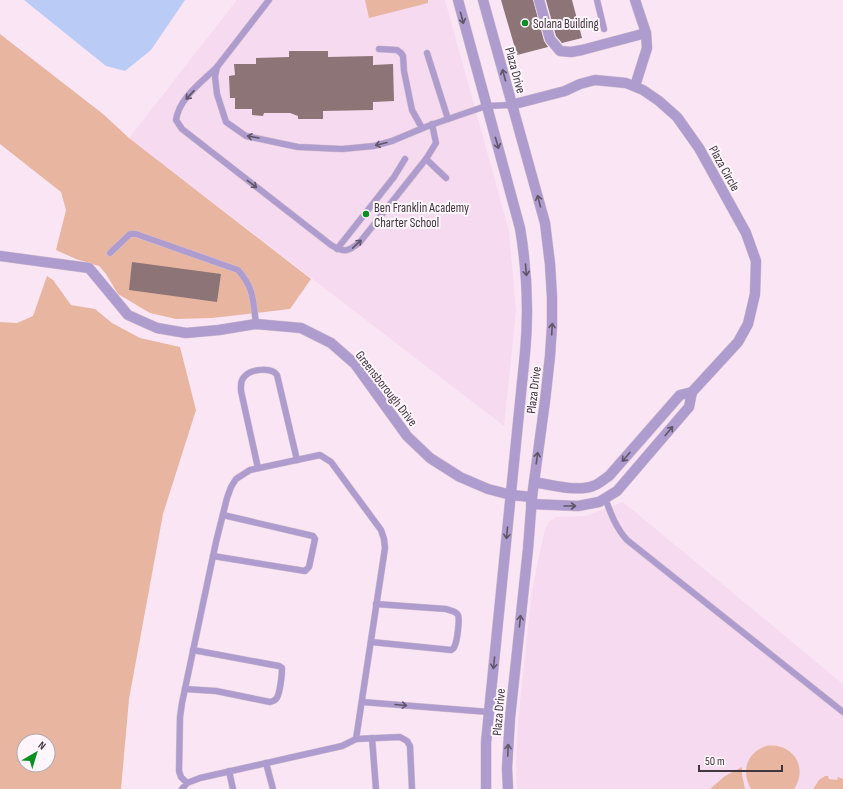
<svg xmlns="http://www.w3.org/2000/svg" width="843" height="789" viewBox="0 0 843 789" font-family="'Sofia Sans Condensed',sans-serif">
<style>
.built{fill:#f6daef}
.green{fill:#e8b5a1;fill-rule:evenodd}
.water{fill:#baccf6}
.building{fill:#8c7477}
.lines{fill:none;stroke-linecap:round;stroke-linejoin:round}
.service-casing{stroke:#d5c2cf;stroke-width:7}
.minor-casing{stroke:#d5c2cf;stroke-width:11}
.tertiary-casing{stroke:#d5c2cf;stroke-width:11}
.service{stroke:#ae9cce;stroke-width:6}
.minor{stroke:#ae9cce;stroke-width:10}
.tertiary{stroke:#ae9cce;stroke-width:10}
.oneway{stroke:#605568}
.poi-dot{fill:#058f20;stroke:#fff6fd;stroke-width:1.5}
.labels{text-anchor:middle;stroke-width:4;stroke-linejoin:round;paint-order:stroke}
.poi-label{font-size:13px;fill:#3f373d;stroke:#fff6fd;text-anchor:start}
.street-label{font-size:13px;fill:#3f373d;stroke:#fff6fd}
</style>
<rect width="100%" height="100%" fill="#fae5f4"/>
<g class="built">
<polygon points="237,0 445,0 509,231 516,311 504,426 129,138"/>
<polygon points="623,502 843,684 843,789 517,789 516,763 518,722 522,683 532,590 545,529 549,522 556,517 586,516"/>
</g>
<g class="green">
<polygon points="365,0 428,0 428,3 369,18"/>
<polygon points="0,34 103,114 129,138 311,279 290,309 212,318 176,319 150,313 118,294 106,274 99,266 76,259 56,250 66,210 61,192 0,144"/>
<path d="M47 276 53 280 71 305 95 309 112 323 140 338 180 347 196 410 163 514 129 699 121 789H0V322L17 323 33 316ZM24 741H48V765H24Z"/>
<path d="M766 746C792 742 809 767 794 789H751C741 772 746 753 766 746Z"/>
<polygon points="742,767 742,775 745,789 710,789 725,776"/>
<polygon points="825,776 828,776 829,779 837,780 838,777 843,779 843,789 813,789 819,780"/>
</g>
<polygon class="water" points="24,0 185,0 151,50 125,71 106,66"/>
<g class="building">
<polygon points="501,0 533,0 544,41 548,47 517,55"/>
<polygon points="546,0 572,0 582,38 562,43 556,36"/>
<polygon points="289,51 328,51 328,57 373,56 373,65 393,64 394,101 373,102 373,110 323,111 323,119 298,119 298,116 290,113 264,113 263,116 252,115 252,109 235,109 235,98 230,98 229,76 235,75 234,64 256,64 256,58 289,57"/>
<polygon points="132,262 221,274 217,302 129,290"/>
</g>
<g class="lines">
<defs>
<g id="service">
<polyline points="269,0 217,67 215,77 217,94 226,122 246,136 298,147 342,149 374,146 392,141 428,126 486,106 511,105"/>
<polyline points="597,0 604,29"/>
<polyline points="379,49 397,50 401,53 403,56 404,71 412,110 422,128"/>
<polyline points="427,53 448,119"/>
<path d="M217 67C202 82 179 98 176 120L182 129 331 245C344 253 348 252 360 242L426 159 436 143 432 124"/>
<polyline points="426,159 446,178"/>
<polyline points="337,249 394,177 405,159"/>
<path d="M110 253 130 234H136L238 270C254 288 253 300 256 324"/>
<path d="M258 468 241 391C241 386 240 380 245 376 251 369 272 367 277 375L297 460"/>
<path d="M605 498C611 514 616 528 627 540L843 712"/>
<polyline points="213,556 305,571 309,567 315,539 313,536 223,515"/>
<path d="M371 642 451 650C454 648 454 648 455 645 457 641 460 619 458 615 456 611 451 611 446 609L376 604"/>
<path d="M185 689 216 691 270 702C273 701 274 701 276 699 280 695 282 674 282 668L279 666 193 650"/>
<polyline points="362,702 489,712"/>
<polyline points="372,738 376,789"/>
<polyline points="356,739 400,737 407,741 410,746 412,789"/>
<polyline points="266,763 273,789"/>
<polyline points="229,771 233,789"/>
<polyline points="182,789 187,783 200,778 342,746 356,739 385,548 384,539 381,530 331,462 320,455 250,470 236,479 231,487 227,498 216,542 182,703 180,717 179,771 181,777 187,783"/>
</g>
<g id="minor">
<polyline points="539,0 550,39 560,51 571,52 582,50 646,33"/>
<polyline points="635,86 647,48 646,33 635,0"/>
<polyline points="511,105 565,91 580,84 595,80 626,83 643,90 659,101 677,117 699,148 746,233 756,261 755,294 748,324 738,342 692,392 689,407 617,491 599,502 578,506 531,504"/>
<polyline points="0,256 89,268 128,315 157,328 186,333 219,330 256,324 301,328 331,343 355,364 407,436 430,458 460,477 488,489 511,495 532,497"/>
<path d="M534 482C551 485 577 492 593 486 599 484 604 479 609 476L680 395 692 392"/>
</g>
<g id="tertiary">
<path d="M458 0 520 228C527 270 529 311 525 353L489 712 486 743V789"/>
<polyline points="483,0 545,223 550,264 552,297 552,326 550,356 545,401 532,497 528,549 510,718 507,768 508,789"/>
</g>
</defs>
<use href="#service" class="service-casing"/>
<use href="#minor" class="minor-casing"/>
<use href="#tertiary" class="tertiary-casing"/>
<use href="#service" class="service"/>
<use href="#minor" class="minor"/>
<use href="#tertiary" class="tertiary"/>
</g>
<defs><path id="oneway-shaft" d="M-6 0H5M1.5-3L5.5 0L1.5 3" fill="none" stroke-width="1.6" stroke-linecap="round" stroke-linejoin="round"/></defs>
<g class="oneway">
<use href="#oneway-shaft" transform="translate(462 18) rotate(75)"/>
<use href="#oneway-shaft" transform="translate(504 75) rotate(-105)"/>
<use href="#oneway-shaft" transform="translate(190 95) rotate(133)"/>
<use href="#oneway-shaft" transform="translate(253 137) rotate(-170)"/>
<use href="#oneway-shaft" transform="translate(497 143) rotate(74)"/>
<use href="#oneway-shaft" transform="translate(381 144) rotate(166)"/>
<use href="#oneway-shaft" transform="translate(252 184) rotate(38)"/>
<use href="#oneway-shaft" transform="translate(539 201) rotate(-104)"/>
<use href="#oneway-shaft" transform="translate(357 244) rotate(-43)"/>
<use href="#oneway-shaft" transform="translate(526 270) rotate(85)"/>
<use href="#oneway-shaft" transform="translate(552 329) rotate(-87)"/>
<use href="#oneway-shaft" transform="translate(669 431) rotate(-50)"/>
<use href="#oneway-shaft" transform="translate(626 457) rotate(131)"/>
<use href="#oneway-shaft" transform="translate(537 458) rotate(-82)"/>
<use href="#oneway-shaft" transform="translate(570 506)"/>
<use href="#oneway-shaft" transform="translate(507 533) rotate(95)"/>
<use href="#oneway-shaft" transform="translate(520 621) rotate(-84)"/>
<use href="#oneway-shaft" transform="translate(494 663) rotate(96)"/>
<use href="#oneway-shaft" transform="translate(401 705) rotate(5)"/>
<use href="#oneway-shaft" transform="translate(508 750) rotate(-88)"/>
</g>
<g class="poi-dot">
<circle cx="525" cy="23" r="4"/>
<circle cx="366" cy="214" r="4"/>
</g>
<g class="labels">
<g class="poi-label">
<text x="533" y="28">Solana Building</text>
<text x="374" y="212">Ben Franklin Academy<tspan x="374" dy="15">Charter School</tspan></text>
</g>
<g class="street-label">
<text transform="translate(516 70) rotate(75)" y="5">Plaza Drive</text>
<text transform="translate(725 168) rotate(61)" y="5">Plaza Circle</text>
<text transform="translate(387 388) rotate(52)" y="5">Greensborough Drive</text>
<text transform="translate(533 390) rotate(-83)" y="5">Plaza Drive</text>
<text transform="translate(498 712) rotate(-85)" y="5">Plaza Drive</text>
</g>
</g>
<g transform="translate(36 753) rotate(38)"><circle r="19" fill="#fff6fd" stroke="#b2aab0"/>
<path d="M0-3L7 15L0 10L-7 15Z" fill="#058f20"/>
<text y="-6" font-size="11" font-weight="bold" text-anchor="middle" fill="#3f373d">N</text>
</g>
<path d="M699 765v6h83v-6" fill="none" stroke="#3f373d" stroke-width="2"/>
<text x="705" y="765" font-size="12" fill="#3f373d" stroke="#fff6fd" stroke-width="3" paint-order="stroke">50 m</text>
</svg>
